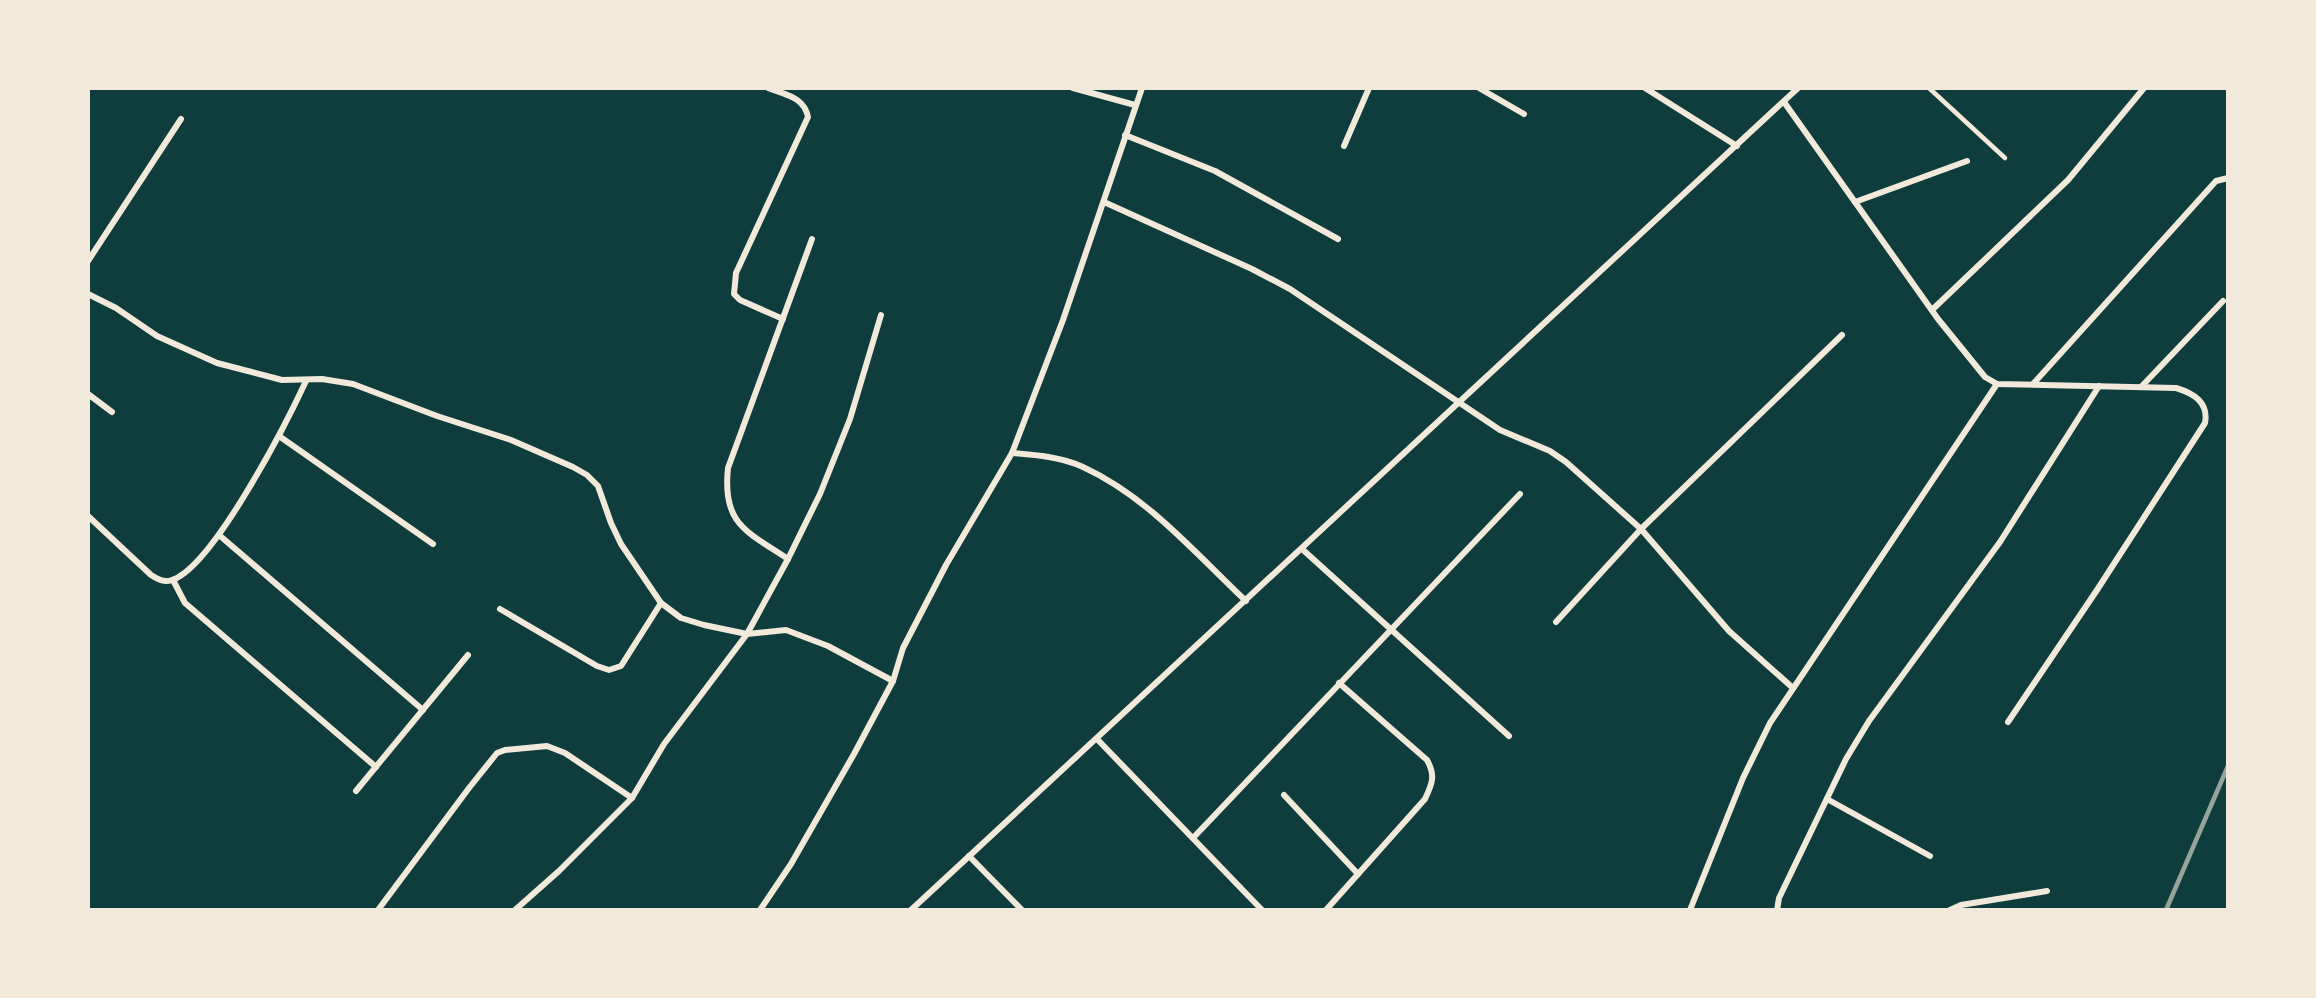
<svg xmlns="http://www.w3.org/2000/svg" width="2316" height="998" viewBox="0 0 2316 998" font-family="'Fira Sans Condensed',sans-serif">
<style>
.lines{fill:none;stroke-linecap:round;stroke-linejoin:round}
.service{stroke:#f1e9da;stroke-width:4.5}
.minor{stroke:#f1e9da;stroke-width:6}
.rail{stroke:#97a49c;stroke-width:4.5}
</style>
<rect width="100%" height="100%" fill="#0f3d3e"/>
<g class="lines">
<polyline class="service" points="1929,88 2005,158"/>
<g class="minor">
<path d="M768 88C786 95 804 97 808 117L736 273 734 294 740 300 783 319"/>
<polyline points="1073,88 1135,105"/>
<polyline points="1479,88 1524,114"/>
<polyline points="1645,88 1737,146"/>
<path d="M1784 102 1938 319 1985 377 1997 384 2176 388C2193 393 2209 402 2205 423L2097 590 2008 722"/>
<polyline points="1125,135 1215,171 1338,239"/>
<polyline points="1344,146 1369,88"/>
<polyline points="1104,202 1252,269 1290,289 1500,430 1550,451 1566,462 1641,529 1729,631 1793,688"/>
<polyline points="1855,202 1967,161"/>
<polyline points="88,261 181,119"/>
<polyline points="88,294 116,308 157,336 217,363 282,380 322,379 353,384 437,416 511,440 573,467 587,475 598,486 611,523 621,544 661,603 681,618 704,625 747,634 786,630 828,646 893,681"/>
<polyline points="1932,310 2068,180 2144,88"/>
<polyline points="2033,384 2216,181 2228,178"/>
<polyline points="2141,387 2223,301"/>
<polyline points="88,394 112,412"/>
<polyline points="279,436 433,544"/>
<path d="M1012 453C1036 455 1061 457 1083 467 1148 497 1195 553 1246 601"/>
<path d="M88 516 151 575C158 579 163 583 172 580 213 567 287 422 306 381"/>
<polyline points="219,535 423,710"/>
<polyline points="1302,549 1509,736"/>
<path d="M788 559C746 531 722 524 728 468L812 239"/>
<polyline points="173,580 185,603 376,767"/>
<polyline points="500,609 597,666 609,670 621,666 661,603"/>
<polyline points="1556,622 1641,529 1842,335"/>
<polyline points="1097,739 1262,910"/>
<polyline points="356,791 468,655"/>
<polyline points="1284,795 1358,874"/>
<polyline points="1827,799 1930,856"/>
<polyline points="1193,838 1520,494"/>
<polyline points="969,856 1022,910"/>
<polyline points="378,910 469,788 497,753 505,750 547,746 565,753 632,798"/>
<polyline points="515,910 559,871 632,798 664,744 747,634 788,559 820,494 850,419 881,315"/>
<polyline points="760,910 791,864 854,754 893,681 903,648 946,565 1012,453 1063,320 1142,88"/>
<polyline points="911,910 1798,88"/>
<path d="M1326 910 1425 799C1432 784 1436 776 1427 760L1339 683"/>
<polyline points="1690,910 1743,778 1770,723 1997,384"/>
<polyline points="1777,910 1779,898 1846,759 1869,721 2000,542 2099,386"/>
<polyline points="1950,910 1961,905 2047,891"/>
</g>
<polyline class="rail" points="2166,910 2228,766"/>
</g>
<rect width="2316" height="998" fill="none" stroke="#f1e9da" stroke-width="180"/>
</svg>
